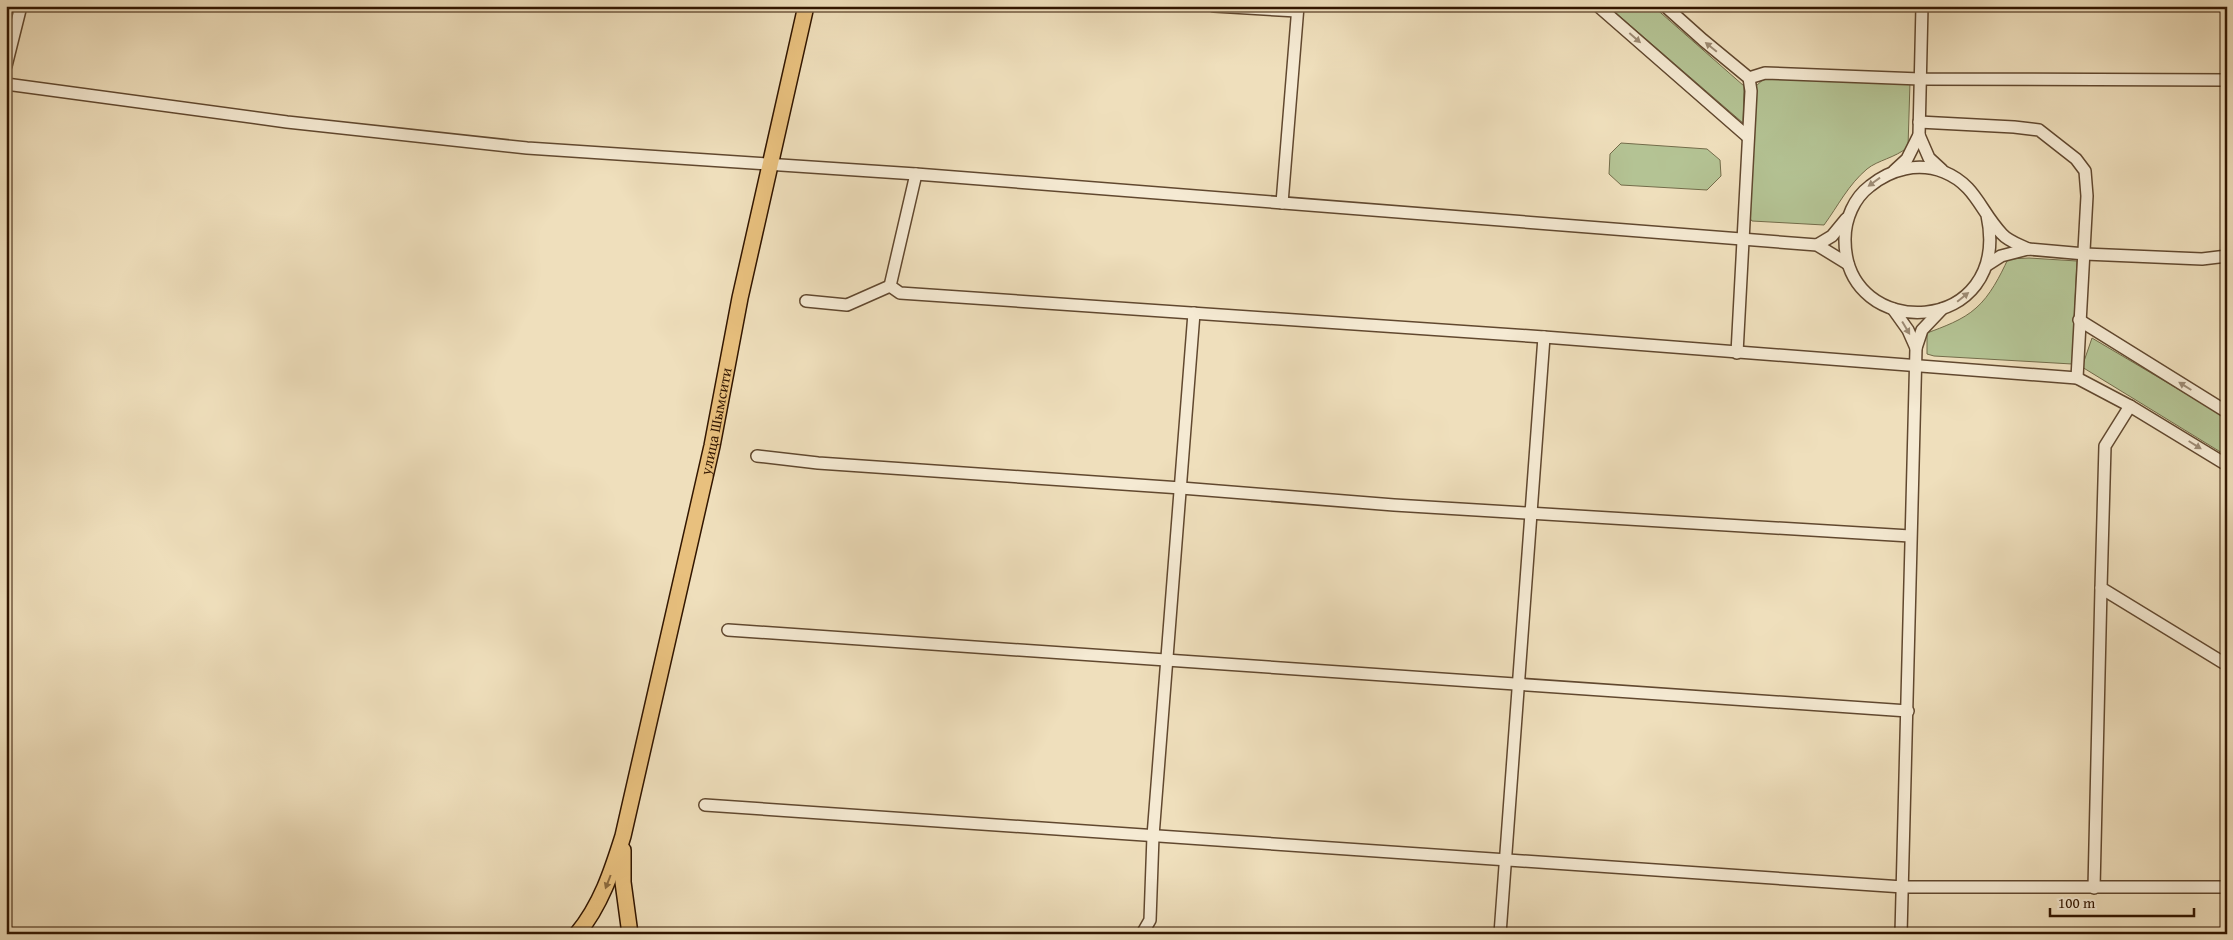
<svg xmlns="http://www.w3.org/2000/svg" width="2233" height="940" viewBox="0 0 2233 940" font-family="'Gentium Book Plus',serif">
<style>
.green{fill:#b4c394;stroke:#736c4a}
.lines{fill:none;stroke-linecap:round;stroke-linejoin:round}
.minor-casing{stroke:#61482f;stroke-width:14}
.major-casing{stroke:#321600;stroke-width:18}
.minor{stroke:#f5ead3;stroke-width:11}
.major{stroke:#e8c07e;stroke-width:15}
.oneway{fill:#9d8b74}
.oneway2{fill:#8d6b3f}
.labels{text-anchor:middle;stroke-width:4.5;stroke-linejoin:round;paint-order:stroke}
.street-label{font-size:15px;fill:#321600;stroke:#f5ead3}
</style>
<rect width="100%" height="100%" fill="#efdfbc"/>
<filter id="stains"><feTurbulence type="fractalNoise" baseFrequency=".004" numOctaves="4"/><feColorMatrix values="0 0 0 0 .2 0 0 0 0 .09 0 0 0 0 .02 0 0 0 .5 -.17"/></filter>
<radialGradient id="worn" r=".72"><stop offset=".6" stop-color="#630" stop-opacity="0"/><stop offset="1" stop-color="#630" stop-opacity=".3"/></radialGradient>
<g class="green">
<polygon points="1608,6 1653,6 1744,86 1743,123"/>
<path d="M1766 77 1910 82 1908 147C1895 158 1878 160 1867 169 1848 185 1838 206 1824 225L1752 221 1748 216 1756 86Z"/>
<polygon points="1621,143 1707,149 1720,160 1721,176 1707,190 1621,185 1609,174 1610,154"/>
<path d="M2029 258 2077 261 2072 364 1934 356 1927 354V333C1943 327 1963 320 1976 308 1990 296 2000 276 2008 259Z"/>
<polygon points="2092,338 2227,418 2227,456 2082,367"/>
</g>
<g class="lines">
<defs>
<g id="minor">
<polyline points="1214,6 1297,11"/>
<polyline points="1598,6 1748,137"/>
<polyline points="1665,6 1703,40 1749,78 1751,91 1737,353"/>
<polyline points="6,66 21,6"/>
<polyline points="1749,78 1765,73 1920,79 2227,80"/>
<polyline points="6,84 287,122 527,148 916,174 1817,245 1848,264"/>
<polyline points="1919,122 2014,127 2039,130 2076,159 2085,171 2087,196 2077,378"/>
<polyline points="1919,135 1929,158 1942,170"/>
<polyline points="1894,171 1907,159 1919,135 1922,6"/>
<polyline points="916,174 890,286 900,293 1544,337 2077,378 2130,406 2227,465"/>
<polyline points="1282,203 1298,6"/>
<path d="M1987 215C2013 337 1844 344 1845 239 1845 219 1854 198 1870 186 1891 169 1918 162 1944 172 1976 185 1980 211 2002 234 2008 241 2020 245 2028 249"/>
<polyline points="1817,245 1832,236 1846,219"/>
<polyline points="1987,265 2001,256 2028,249 2085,254 2202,259 2227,256"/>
<polyline points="806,301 847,305 890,286"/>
<polyline points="1893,309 1908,330 1916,348"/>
<polyline points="2079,320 2227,412"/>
<polyline points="2130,406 2105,446 2101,588 2227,665"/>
<polyline points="757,456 818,463 1181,488 1394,505 1910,536"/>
<polyline points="728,630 1908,711"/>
<polyline points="705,805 1903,887 2227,887"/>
<polyline points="2094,888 2101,588"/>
<polyline points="1142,934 1150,920 1153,836 1194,313"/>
<polyline points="1500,934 1544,337"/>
<polyline points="1901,934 1916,348 1922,330 1942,309"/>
</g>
<g id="major">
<polyline points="623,850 623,882 630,934"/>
<path id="s1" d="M577 934C601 905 612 871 623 836L712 446 740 298 806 6"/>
</g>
</defs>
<use href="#minor" class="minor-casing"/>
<use href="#major" class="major-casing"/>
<use href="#minor" class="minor"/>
<use href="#major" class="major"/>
</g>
<defs><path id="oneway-solid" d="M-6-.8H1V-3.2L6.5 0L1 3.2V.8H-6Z" transform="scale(1.25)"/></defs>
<g class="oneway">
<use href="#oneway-solid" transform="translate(1635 38) rotate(41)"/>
<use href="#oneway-solid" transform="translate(1711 47) rotate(-141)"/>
<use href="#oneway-solid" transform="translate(1874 182) rotate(144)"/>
<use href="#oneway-solid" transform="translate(1963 297) rotate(-39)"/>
<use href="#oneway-solid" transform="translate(1906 328) rotate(59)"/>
<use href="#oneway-solid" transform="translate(2185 386) rotate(-148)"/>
<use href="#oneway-solid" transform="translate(2195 445) rotate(32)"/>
</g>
<use class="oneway2" href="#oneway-solid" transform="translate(608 882) rotate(111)"/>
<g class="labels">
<g class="street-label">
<text dy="5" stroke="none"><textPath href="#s1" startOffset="534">улица Шымсити</textPath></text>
</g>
</g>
<rect width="2233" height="940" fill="none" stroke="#efdfbc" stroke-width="25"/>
<rect x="8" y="8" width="2218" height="925" fill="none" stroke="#321600" stroke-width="2.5"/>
<rect x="12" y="12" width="2208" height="915" fill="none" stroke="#321600"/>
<path d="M2050 908v8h144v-8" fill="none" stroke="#321600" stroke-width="2.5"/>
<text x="2058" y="908" font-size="15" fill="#321600" stroke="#f5ead3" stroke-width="4" paint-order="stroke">100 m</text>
<rect width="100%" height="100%" filter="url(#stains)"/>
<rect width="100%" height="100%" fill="url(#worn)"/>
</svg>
